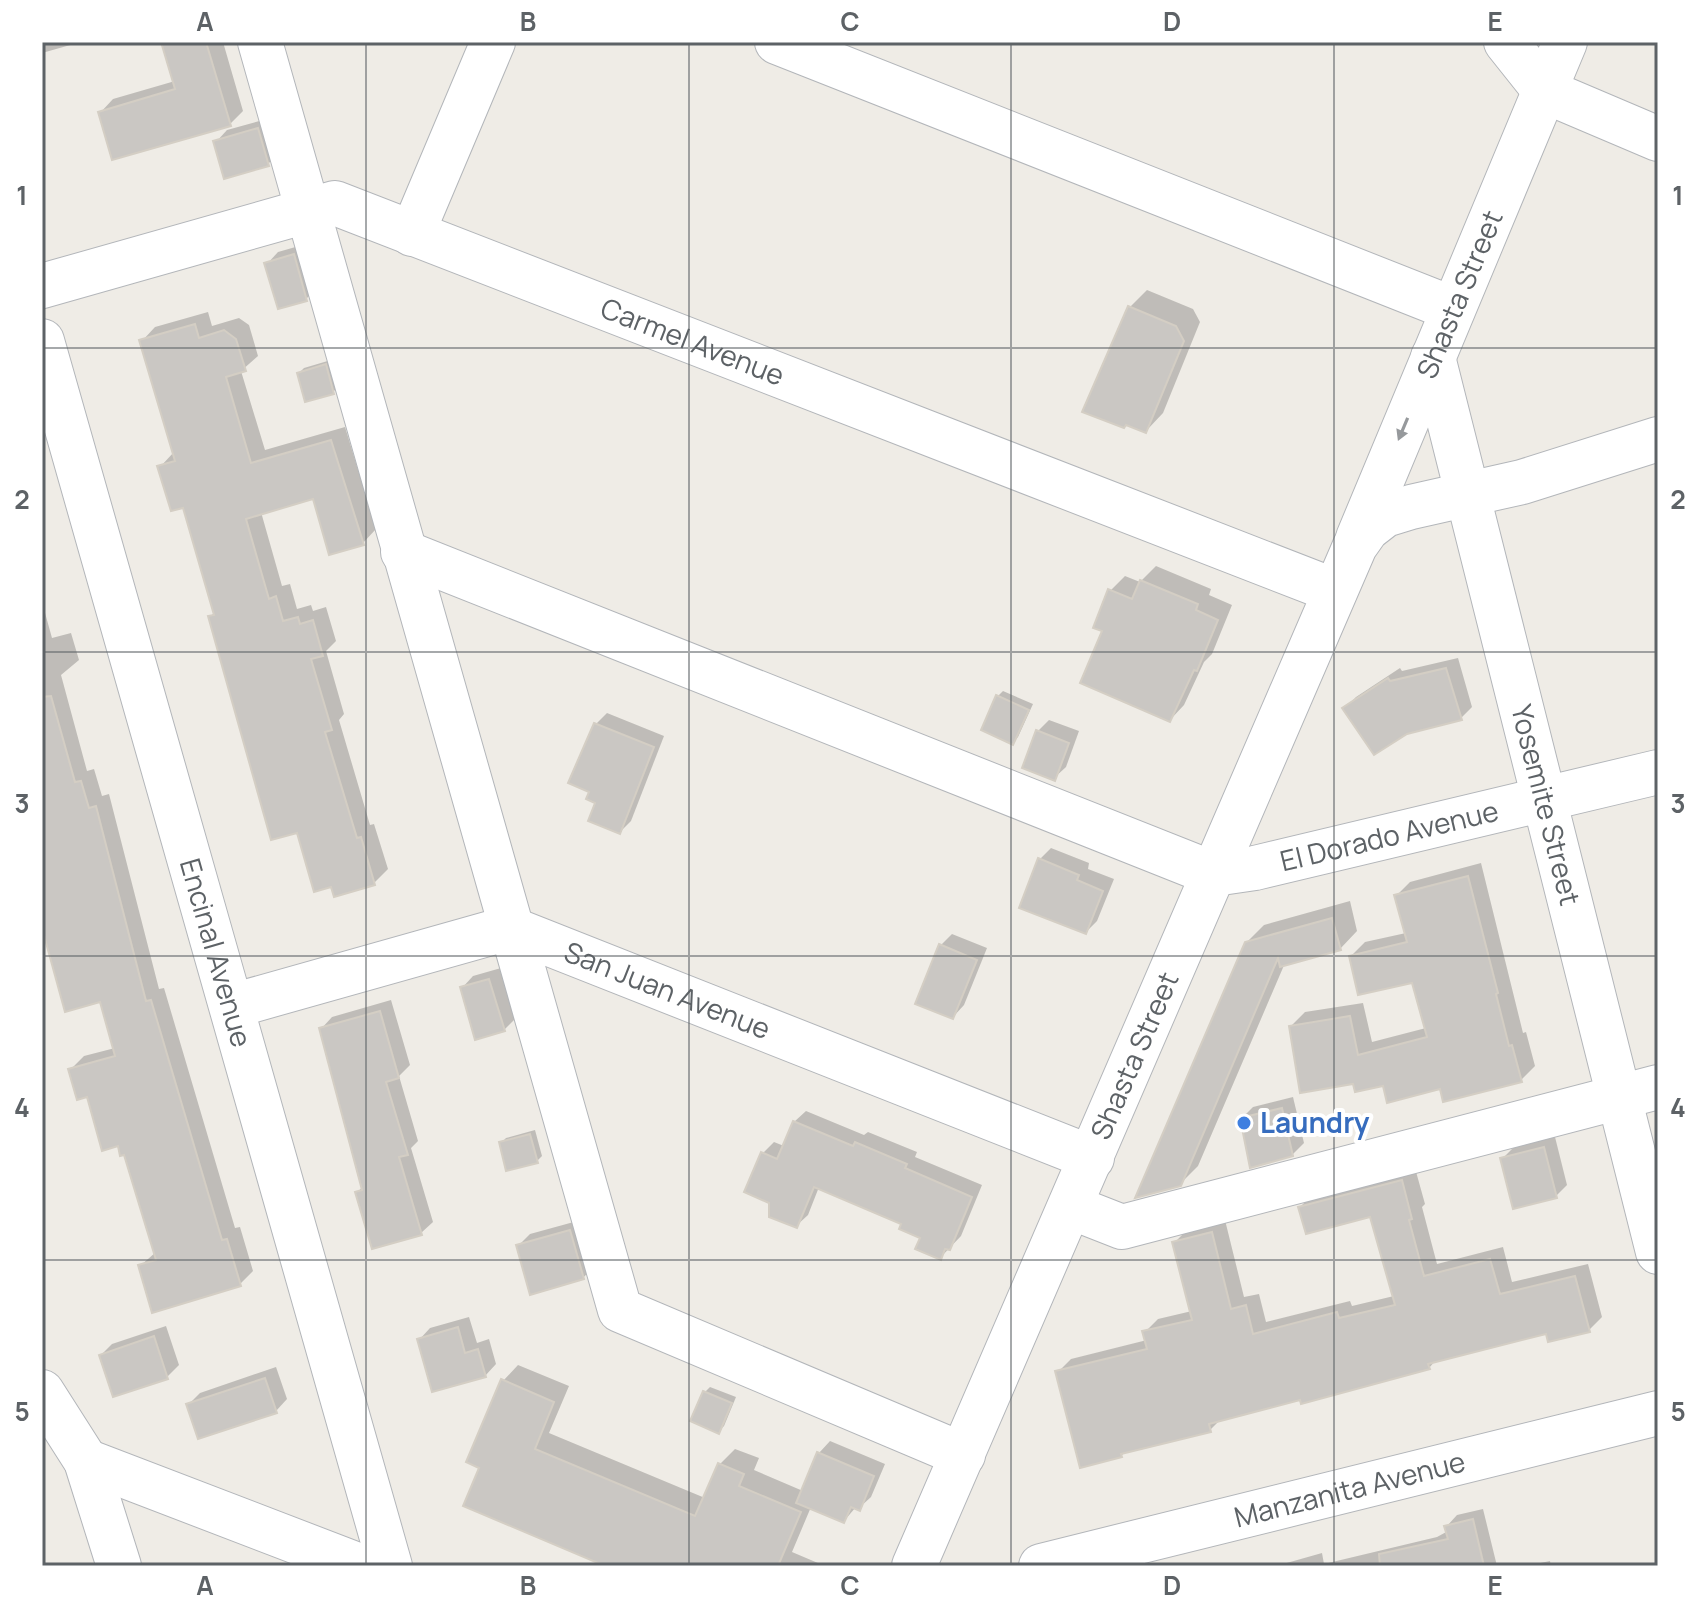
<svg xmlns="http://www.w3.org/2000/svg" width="1700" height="1608" viewBox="0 0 1700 1608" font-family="Manrope,sans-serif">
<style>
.shadow{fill:#0003}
.building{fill:#cac7c3;stroke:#d4cec4;stroke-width:2}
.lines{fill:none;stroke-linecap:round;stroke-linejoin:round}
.minor-casing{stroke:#b3b6ba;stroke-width:46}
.minor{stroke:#fff;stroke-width:44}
.oneway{fill:#96999c}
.grid{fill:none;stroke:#5d6266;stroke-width:2;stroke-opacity:0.55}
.shop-dot{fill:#3f7fe0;stroke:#fff;stroke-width:3}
.labels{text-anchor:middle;stroke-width:8;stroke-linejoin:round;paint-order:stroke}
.street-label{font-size:28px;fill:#5d6266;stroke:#fff}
.shop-label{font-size:28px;font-weight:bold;fill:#366cbe;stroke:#fff;text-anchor:start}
.neatline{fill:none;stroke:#5d6266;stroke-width:3}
.grid-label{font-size:26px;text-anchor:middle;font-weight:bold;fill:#5d6266}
</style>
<rect width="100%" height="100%" fill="#efece6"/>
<g class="shadow">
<polygon points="42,42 81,42 42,53"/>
<polygon points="167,42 223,42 243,111 230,124 100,113 113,99 175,81"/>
<polygon points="270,118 280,152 268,164 216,142 227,130"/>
<polygon points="306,244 318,287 306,299 267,264 278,252"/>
<polygon points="1147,290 1193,309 1200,322 1163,413 1146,431 1130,307"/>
<polygon points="208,312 212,326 239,318 249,325 258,356 241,371 265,450 345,427 376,529 363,543 314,497 261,512 282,586 290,584 297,609 311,605 313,611 326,607 336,641 326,651 344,714 339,720 370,825 374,824 388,869 374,883 332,885 298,830 210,617 215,612 184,505 160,467 174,452 142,341 155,327"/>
<polygon points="331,360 338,387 333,392 299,373 304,368"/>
<polygon points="1156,566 1211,589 1209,595 1232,605 1212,654 1204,662 1184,705 1170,720 1105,630 1110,591 1125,576 1140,582"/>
<polygon points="42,602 52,638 71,633 79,660 61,675 87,771 94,769 102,796 109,794 159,989 164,988 235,1228 240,1227 253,1271 240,1284 140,1266 156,1252 126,1152 71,1069 84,1056 115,1048 101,1000 45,931 42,931"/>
<polygon points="1458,658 1472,707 1461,718 1344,709 1356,697 1400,668 1402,671"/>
<polygon points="1003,691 1033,704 1018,737 1013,742 998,696"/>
<polygon points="607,713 664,736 631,821 620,832 598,802 596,724"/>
<polygon points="1049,720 1079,731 1066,767 1054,778 1038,731"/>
<polygon points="1051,848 1089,863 1088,869 1114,879 1097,921 1086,932 1040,859"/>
<polygon points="1481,863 1523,1033 1526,1032 1535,1066 1521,1080 1441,1087 1354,1082 1291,1026 1305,1012 1363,1003 1372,1042 1426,1028 1413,981 1351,956 1365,942 1406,933 1396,896 1410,882"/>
<polygon points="1350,901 1357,931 1340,949 1285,963 1198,1166 1180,1184 1246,943 1264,925"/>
<polygon points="952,934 987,948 964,1005 953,1017 941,945"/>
<polygon points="501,968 516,1018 504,1030 462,988 473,976"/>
<polygon points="391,1000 410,1065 399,1076 418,1141 411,1148 433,1222 421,1233 358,1192 363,1186 321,1029 332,1017"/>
<polygon points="1293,1097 1304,1143 1292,1155 1242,1118 1253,1107"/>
<polygon points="806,1111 864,1135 868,1132 917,1152 915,1157 982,1185 961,1236 940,1258 922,1237 904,1223 819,1187 808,1215 796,1226 763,1153 774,1142 784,1146 794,1122"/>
<polygon points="535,1130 542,1156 537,1161 501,1143 506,1138"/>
<polygon points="1555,1137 1567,1185 1556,1196 1502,1159 1513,1148"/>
<polygon points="1415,1168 1425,1204 1422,1207 1437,1264 1503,1247 1512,1282 1588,1264 1602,1317 1589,1330 1547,1331 1436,1360 1429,1368 1221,1419 1210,1430 1127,1450 1121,1456 1058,1372 1071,1359 1147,1340 1145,1332 1158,1319 1192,1311 1174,1243 1187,1230 1225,1220 1244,1297 1259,1294 1266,1322 1350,1301 1352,1306 1394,1296 1372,1215 1300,1207 1313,1194"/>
<polygon points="581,1220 594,1266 583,1278 518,1246 530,1234"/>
<polygon points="469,1317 477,1343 489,1339 496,1364 485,1376 419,1340 430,1328"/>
<polygon points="166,1326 179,1365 167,1377 101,1355 112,1344"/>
<polygon points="518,1365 569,1386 549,1433 705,1498 720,1464 735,1449 759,1458 754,1470 803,1491 819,1453 830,1441 885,1464 871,1497 859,1508 856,1507 844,1521 811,1507 792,1552 825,1566 610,1566 482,1467 503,1381"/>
<polygon points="276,1367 287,1399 276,1411 189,1404 200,1393"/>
<polygon points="710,1387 736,1397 724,1426 719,1431 692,1420 705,1392"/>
<polygon points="1483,1509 1497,1566 1276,1566 1322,1553 1324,1564 1437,1537 1448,1531 1447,1526 1457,1515"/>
<polygon points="1550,1561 1551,1566 1526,1566"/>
</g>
<g class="building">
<polygon points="161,42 206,42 231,126 112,160 98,112 175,89"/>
<polygon points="258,128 269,166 224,179 213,141"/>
<polygon points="294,254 307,301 278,309 264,263"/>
<polygon points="1128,306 1176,326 1184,341 1146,433 1126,425 1124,428 1082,412"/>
<polygon points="195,324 199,338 224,330 236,339 246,371 226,377 251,463 331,440 364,545 329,555 313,499 246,519 269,599 276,596 283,621 298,617 300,624 313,620 323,656 311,659 332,730 325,732 357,838 361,837 375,885 334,897 331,887 314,892 297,833 271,840 208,616 214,615 183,508 171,511 157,466 175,461 139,340"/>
<polygon points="326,364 334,394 305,402 297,373"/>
<polygon points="1140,580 1198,604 1196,610 1218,620 1197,671 1194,670 1170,722 1080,683 1102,631 1093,628 1108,589 1132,599"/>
<polygon points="1446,668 1462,720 1407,734 1374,755 1342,708 1388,678 1390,681"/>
<polygon points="996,695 1029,710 1013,745 981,730"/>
<polygon points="51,696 75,782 81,781 89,808 96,806 146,1001 151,1000 222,1240 227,1239 241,1286 152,1313 138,1265 156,1260 124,1155 120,1156 118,1146 102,1151 87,1097 77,1100 68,1069 115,1056 100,1002 65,1012 42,928 42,697"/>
<polygon points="594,723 654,747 620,834 588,821 595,803 586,799 589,792 568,783"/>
<polygon points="1036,730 1069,743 1055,781 1022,768"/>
<polygon points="1038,858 1079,875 1077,880 1103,891 1086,934 1019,908"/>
<polygon points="1468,876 1498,993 1496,994 1509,1046 1512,1045 1522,1082 1443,1102 1440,1089 1387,1103 1383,1086 1355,1092 1353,1084 1300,1093 1289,1026 1350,1016 1358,1055 1427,1037 1412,983 1358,995 1349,956 1407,942 1394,895"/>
<polygon points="1332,918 1341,950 1280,967 1278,958 1181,1186 1135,1198 1245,942"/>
<polygon points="939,944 977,960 953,1019 915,1004"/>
<polygon points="489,979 505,1031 475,1040 460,987"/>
<polygon points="380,1011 399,1078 386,1082 408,1155 399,1157 422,1235 372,1249 355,1192 362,1190 319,1028"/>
<polygon points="1282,1108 1293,1156 1250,1168 1240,1118"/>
<polygon points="793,1121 853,1146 855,1142 907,1164 905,1168 972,1197 950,1250 945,1249 941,1260 915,1249 920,1238 899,1229 901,1224 814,1187 797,1228 769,1217 769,1203 744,1192 761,1152 777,1159"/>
<polygon points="530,1134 538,1163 506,1171 499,1142"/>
<polygon points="1544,1147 1557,1198 1513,1209 1500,1158"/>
<polygon points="1402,1180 1412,1219 1409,1220 1424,1276 1490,1259 1500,1294 1575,1276 1590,1332 1548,1342 1546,1334 1428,1364 1430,1369 1301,1404 1300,1400 1209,1424 1211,1432 1121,1454 1122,1457 1080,1468 1055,1371 1147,1349 1142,1331 1192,1320 1172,1242 1212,1232 1231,1309 1246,1305 1253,1334 1337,1312 1339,1318 1395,1305 1370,1217 1306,1234 1298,1207"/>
<polygon points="570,1230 584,1279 530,1295 516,1245"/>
<polygon points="458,1327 465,1353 478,1349 486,1377 432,1392 417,1339"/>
<polygon points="154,1336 168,1379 113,1397 99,1355"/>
<polygon points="265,1378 277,1413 198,1439 186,1404"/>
<polygon points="501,1379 554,1402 535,1449 695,1516 718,1463 744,1474 739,1486 801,1512 778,1566 605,1566 463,1506 479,1468 466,1462"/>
<polygon points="703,1391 732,1403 719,1434 690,1421"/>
<polygon points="817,1452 874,1476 860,1511 851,1507 844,1523 796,1503"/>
<polygon points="1473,1519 1484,1566 1380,1566 1379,1554 1448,1539 1444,1526"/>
</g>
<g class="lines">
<defs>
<g id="minor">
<polyline points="260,42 620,1310 963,1455"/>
<polyline points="777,42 1453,309"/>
<polyline points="1506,42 1545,91 1658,139"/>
<polyline points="412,234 493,42"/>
<path id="s1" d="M42 286 335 203 1335 591"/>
<path id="s2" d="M42 341 390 1566"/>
<path id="s3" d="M1433 357 1658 1252"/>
<path id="s4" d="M1358 538 1565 42"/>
<path id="s5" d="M403 552 1214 874 1255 868 1658 772"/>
<path id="s6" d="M232 1006 509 928 1092 1158"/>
<polyline points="1071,1207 1122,1227 1658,1087"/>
<polyline points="42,1392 86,1461 119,1566"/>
<polyline points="86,1461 360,1566"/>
<path id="s7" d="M914 1566 1355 546 1367 529 1385 515 1411 507 1522 482 1658 439"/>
<path id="s8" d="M1041 1566 1658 1413"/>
</g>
</defs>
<use href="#minor" class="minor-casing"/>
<use href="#minor" class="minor"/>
</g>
<defs><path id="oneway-solid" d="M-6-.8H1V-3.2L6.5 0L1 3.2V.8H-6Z" transform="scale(2)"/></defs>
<use class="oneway" href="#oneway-solid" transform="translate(1403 429) rotate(113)"/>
<path class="grid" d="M366 42V1566M689 42V1566M1011 42V1566M1334 42V1566M42 348H1658M42 652H1658M42 956H1658M42 1260H1658"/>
<circle class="shop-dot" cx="1244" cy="1123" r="8"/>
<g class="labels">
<g class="street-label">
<text dy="10" stroke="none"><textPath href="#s4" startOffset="264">Shasta Street</textPath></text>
<text dy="10" stroke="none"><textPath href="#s1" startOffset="688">Carmel Avenue</textPath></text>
<text dy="10" stroke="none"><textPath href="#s3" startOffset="462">Yosemite Street</textPath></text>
<text dy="10" stroke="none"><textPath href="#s5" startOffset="1052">El Dorado Avenue</textPath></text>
<text dy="10" stroke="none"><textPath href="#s2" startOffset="636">Encinal Avenue</textPath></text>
<text dy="10" stroke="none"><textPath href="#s6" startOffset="458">San Juan Avenue</textPath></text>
<text dy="10" stroke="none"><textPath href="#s7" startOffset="556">Shasta Street</textPath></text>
<text dy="10" stroke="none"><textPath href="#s8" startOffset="318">Manzanita Avenue</textPath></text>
</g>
<g class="shop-label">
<text x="1260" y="1133">Laundry</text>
</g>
</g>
<rect width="1700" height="1608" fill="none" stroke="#ffffff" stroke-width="88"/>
<rect x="44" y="44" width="1612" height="1520" class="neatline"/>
<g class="grid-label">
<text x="205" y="31">A</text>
<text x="528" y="31">B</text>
<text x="850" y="31">C</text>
<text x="1172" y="31">D</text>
<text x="1495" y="31">E</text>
<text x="22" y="205">1</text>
<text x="1678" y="205">1</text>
<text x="22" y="509">2</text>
<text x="1678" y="509">2</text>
<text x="22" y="813">3</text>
<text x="1678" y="813">3</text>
<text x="22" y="1117">4</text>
<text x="1678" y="1117">4</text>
<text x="22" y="1421">5</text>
<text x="1678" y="1421">5</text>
<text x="205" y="1595">A</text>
<text x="528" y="1595">B</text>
<text x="850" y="1595">C</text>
<text x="1172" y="1595">D</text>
<text x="1495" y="1595">E</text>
</g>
</svg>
